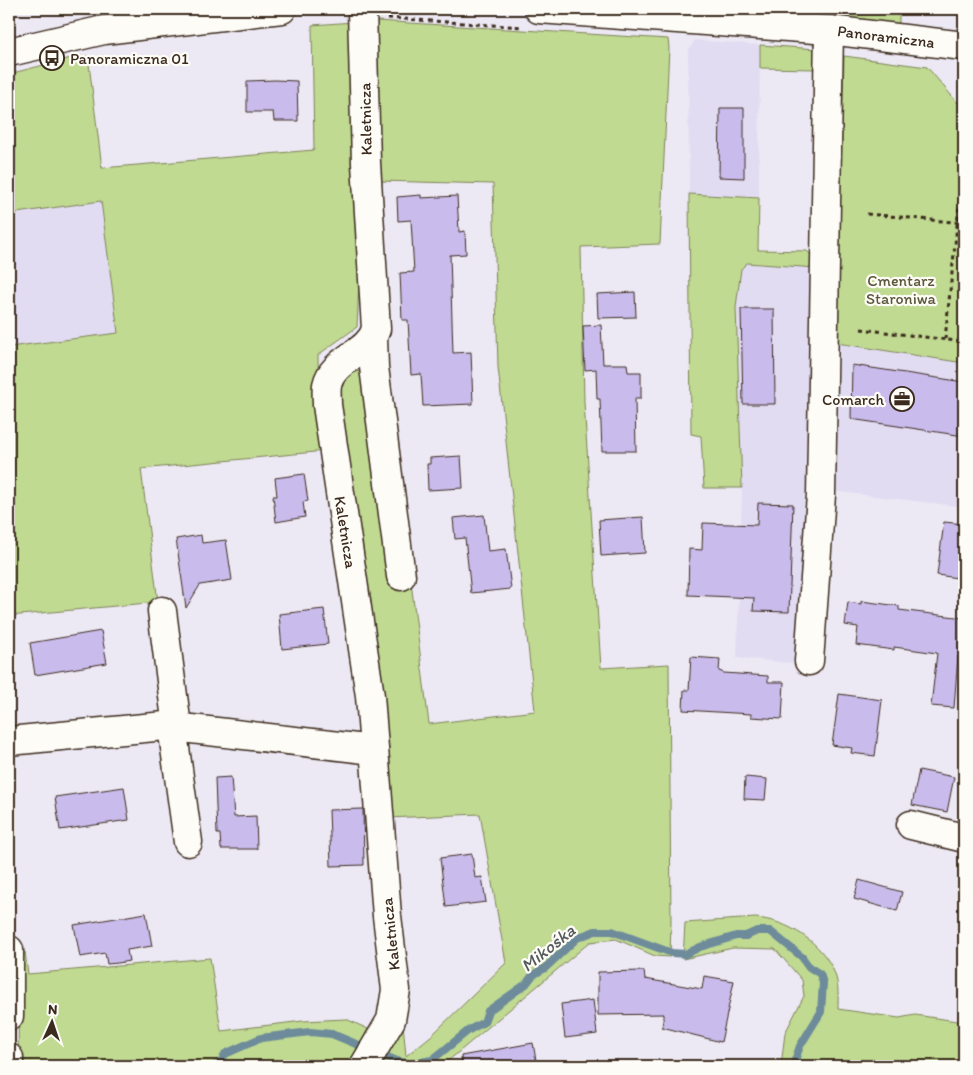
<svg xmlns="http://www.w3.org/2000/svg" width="973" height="1075" viewBox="0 0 973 1075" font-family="Itim,sans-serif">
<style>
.built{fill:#e2dcf2}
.green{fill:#c0da91;stroke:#7e8258}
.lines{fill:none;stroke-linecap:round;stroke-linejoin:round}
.stream{stroke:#6d8b9b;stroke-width:8}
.building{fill:#c9bced;stroke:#3b2a1e}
.minor-casing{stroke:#3b2a1e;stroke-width:31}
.path{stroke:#3b2a1e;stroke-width:3;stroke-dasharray:4 4;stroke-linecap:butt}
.minor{stroke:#fdfcf7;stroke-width:28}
.labels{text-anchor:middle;stroke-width:4.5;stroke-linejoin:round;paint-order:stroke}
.street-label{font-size:16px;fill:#3b2a1e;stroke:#fdfcf7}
.poi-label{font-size:16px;fill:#3b2a1e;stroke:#fdfcf7;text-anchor:start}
.park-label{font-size:16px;fill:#5c563b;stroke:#fdfcf7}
.water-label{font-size:18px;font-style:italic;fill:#545a5c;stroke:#fdfcf7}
</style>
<rect width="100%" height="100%" fill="#ede9f4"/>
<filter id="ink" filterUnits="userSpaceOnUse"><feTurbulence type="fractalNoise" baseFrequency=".02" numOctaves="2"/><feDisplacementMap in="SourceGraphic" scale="10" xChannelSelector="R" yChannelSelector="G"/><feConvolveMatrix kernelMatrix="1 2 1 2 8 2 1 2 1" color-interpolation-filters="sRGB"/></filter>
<g filter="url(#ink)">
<g class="built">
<polygon points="695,40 760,45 759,198 689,194 688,51"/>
<polygon points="101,201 118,333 9,347 9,214"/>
<polygon points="747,263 816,268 801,664 737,658 742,488 736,307 741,269"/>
<polygon points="837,343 964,363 964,507 831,491"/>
</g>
<g class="green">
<polygon points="731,9 798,9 802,16 732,9"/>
<polygon points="824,9 899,9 899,24 840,18"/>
<polygon points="377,21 668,39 669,48 660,244 581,247 584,402 601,668 669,664 671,922 670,957 655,956 616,939 590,942 442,1066 372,1066 402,1013 406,1056 432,1035 506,963 480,814 388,818 335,404 343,380 350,370 367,373 411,582 429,724 535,711 498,367 493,184 379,181 372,35"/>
<polygon points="354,22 359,281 357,327 318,355 319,412 325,451 141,469 158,602 9,616 9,347 118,333 101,201 9,214 9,74 71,58 88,56 102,168 314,150 312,25"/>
<polygon points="760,45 817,49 815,69 760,68"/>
<polygon points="844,56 927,67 957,102 964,103 964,363 837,343"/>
<polygon points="689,194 759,198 758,250 807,251 812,256 816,268 747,263 741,269 736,307 742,488 704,488 701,436 691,434"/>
<path d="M755 918C788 920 823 943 835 974 839 985 838 997 838 1009L899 1018 915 1015 964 1022V1066H781L785 1033 804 996 802 980 775 949 733 948 683 959 685 923Z"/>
<polygon points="25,952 28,974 210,958 221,1031 303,1021 346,1019 368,1029 350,1066 18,1066 19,964"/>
</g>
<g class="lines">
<polyline class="stream" points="214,1066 220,1064 225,1054 261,1038 310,1032 332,1034 397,1061 410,1064 432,1060 469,1030 484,1022 488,1011 526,984 533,975 545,968 577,938 595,931 612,931 672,953 686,954 700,947 736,936 746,936 757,931 770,931 802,957 809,967 820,974 823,983 821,1012 800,1046 793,1066"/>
</g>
<g class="building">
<polygon points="275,80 297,81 298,121 274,121 273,112 247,112 247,81"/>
<polygon points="720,108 744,108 744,178 719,177"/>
<polygon points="421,195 421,198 457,196 459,232 465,231 466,254 450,255 453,353 471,352 473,404 423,406 421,374 411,375 408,320 402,320 400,273 414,272 411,220 398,221 397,197"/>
<polygon points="635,292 636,317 598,318 597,294"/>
<polygon points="741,309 774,309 775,404 743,404"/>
<polygon points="601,325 603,364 627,364 628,372 641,372 641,398 635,398 636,451 602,451 600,399 597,399 596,369 585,370 583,326"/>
<polygon points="852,365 964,382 964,436 851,419"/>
<polygon points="461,456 463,488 428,490 427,464 430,464 430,458"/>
<polygon points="304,474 308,501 303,502 305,517 276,522 273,496 277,496 275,478"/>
<polygon points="758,503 793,504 789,612 753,611 754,598 688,595 689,549 702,550 703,523 757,525"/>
<polygon points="484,515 488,551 506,549 511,589 471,593 465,538 455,539 453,518"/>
<polygon points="643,517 645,553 601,556 599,520"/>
<polygon points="944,522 964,524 964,579 937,575"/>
<polygon points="201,535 202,543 226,540 232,580 200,585 186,608 176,539"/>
<polygon points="861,601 899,606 899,610 964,618 964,657 958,656 954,708 931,706 937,653 894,647 894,650 856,645 858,627 845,625 848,602 861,604"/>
<polygon points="324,609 328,644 282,649 279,614"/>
<polygon points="101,631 107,663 35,675 30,643"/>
<polygon points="691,657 720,659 719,671 724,673 768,676 768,682 784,682 782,719 751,717 751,714 683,710 684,690 689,690"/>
<polygon points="839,694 882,700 875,756 851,753 852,748 832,745"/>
<polygon points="919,770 954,777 947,812 912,805"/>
<polygon points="231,777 234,817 256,816 257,849 221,849 220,834 217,834 215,778"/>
<polygon points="745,777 767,779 765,800 744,799"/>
<polygon points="124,787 129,820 60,830 55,797"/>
<polygon points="363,809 364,865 331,866 329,810"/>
<polygon points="472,854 475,878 482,877 486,902 446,907 440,858"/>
<polygon points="859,880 902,892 897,911 854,899"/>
<polygon points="146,913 152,946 127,950 129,961 118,963 107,964 105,953 80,957 74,925"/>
<polygon points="644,971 645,979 702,989 704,976 734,981 721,1042 662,1027 664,1014 598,1015 598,972"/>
<polygon points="593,1000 597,1034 565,1038 561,1004"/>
<polygon points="533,1043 537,1066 462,1066 461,1056"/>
</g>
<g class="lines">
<defs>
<g id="minor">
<path d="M362 9 366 163 376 329C369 354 333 358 327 385 326 391 327 399 327 405L370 696 387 916 396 990 391 1020 364 1066"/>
<polyline points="539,9 829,30 964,46"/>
<polyline points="9,52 104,30 282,9"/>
<polyline points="373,338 374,367 401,576"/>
<polyline points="162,611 177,727"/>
<polyline points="809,661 821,495 829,30"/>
<polyline points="172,726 188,842"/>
<polyline points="9,741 165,726 374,750"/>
<polyline points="911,825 964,838"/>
<polyline points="9,950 9,1016"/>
<polyline points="9,1058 9,1066"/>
</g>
</defs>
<use href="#minor" class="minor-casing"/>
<g class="path">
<polyline points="388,18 522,27"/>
<polyline points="867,214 964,223"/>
<polyline points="861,329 964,342"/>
<polyline points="945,339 964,159"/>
</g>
<use href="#minor" class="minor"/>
</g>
</g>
<defs>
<symbol id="bus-ring" viewBox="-11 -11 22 22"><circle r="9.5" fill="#fdfcf7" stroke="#3b2a1e" stroke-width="1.5"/><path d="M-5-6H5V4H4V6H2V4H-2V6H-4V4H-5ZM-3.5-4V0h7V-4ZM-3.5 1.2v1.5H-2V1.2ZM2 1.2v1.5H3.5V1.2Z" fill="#3b2a1e"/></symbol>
<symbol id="office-ring" viewBox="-11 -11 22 22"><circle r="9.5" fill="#fdfcf7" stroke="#3b2a1e" stroke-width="1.5"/><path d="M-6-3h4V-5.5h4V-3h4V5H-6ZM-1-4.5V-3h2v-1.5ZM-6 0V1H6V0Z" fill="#3b2a1e"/></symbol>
</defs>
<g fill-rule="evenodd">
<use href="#bus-ring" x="38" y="44" width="28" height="28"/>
<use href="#office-ring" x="888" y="385" width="28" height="28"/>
</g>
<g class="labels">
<g class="street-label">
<text transform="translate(886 36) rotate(7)" y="6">Panoramiczna</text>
<text transform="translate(365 119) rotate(-91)" y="6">Kaletnicza</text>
<text transform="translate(346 532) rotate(81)" y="6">Kaletnicza</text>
<text transform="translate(390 934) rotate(-96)" y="6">Kaletnicza</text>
</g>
<g class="poi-label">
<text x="70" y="64">Panoramiczna 01</text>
<text x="884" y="405" text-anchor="end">Comarch</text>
</g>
<g class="park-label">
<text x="901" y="286">Cmentarz<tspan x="901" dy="18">Staroniwa</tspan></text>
</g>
<g class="water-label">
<text transform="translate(548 948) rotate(-39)" y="6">Mikośka</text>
</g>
</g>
<rect width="973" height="1075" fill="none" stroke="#fdfcf7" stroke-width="30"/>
<rect x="15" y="15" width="943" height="1045" fill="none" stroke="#3b2a1e" stroke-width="2" filter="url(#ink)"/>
<g transform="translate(52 1022) rotate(3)" stroke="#fdfcf7" stroke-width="4" paint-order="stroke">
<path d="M0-4L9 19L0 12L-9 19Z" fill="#3b2a1e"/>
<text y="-8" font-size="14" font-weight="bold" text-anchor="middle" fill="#3b2a1e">N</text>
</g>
</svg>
